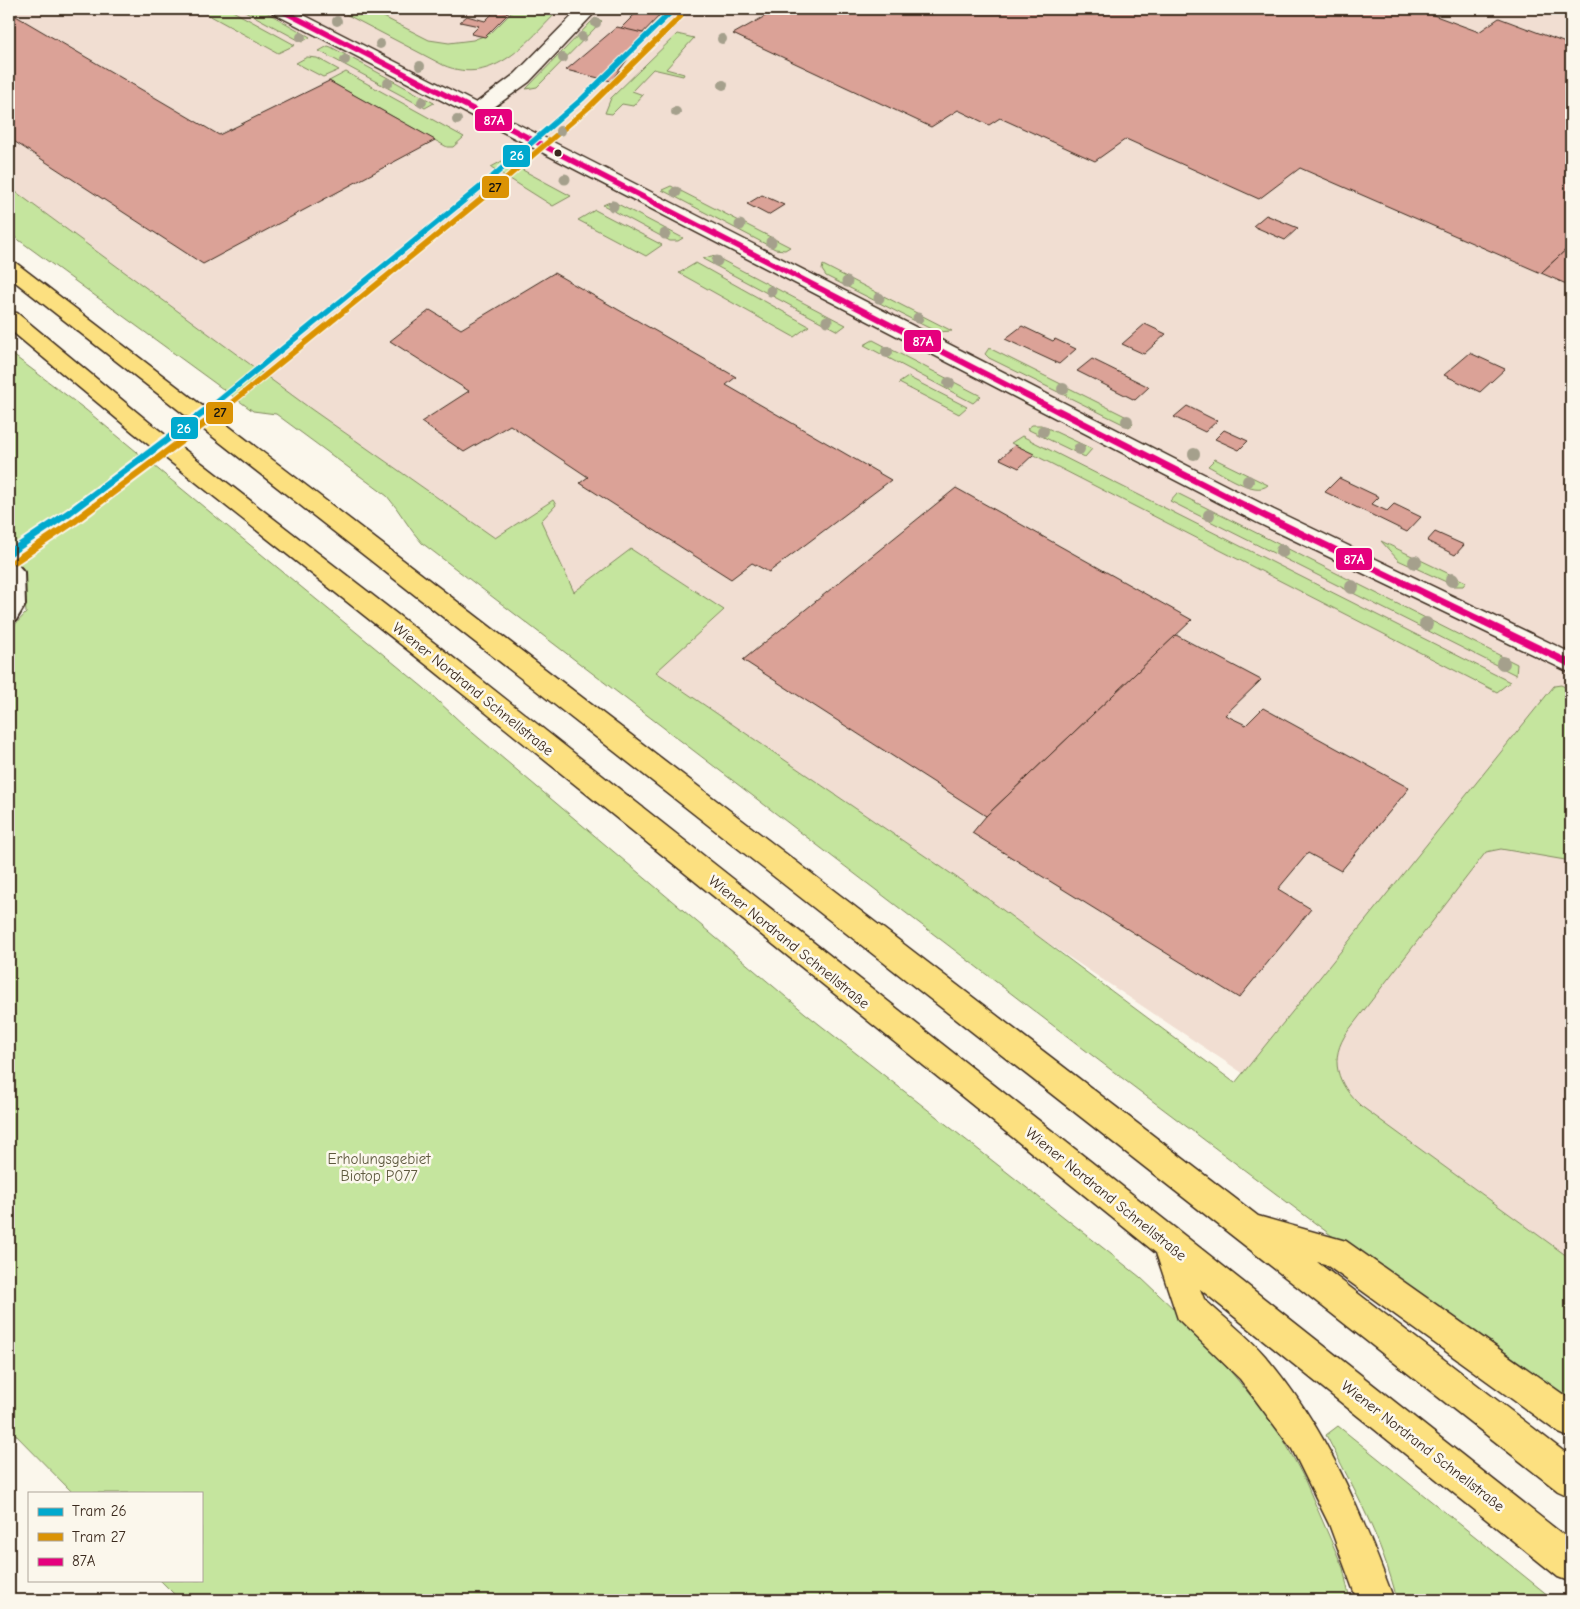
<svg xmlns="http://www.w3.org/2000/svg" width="1580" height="1609" viewBox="0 0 1580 1609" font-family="'Comic Neue',sans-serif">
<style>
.built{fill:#f1ded2}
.green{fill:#c5e59e;stroke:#80885e}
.building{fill:#dba297;stroke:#3b2a1e}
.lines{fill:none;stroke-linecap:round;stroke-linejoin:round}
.lane-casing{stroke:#3b2a1e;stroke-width:4}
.street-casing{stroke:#3b2a1e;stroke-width:3}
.highway-casing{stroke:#3b2a1e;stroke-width:3}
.lane{fill:#fbf7ec;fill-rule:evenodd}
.street{fill:#fbf7ec;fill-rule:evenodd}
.highway{fill:#fce080;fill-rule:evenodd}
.bus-1-far1-casing{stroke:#fbf7ec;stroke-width:8}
.bus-1-casing{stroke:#fbf7ec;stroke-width:11}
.bus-1-far1{stroke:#e5007d;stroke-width:5.5}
.bus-1{stroke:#e5007d;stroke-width:7}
.tram-1-far1-casing{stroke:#fbf7ec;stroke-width:8}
.tram-1-casing{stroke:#fbf7ec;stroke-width:11}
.tram-2-far1-casing{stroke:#fbf7ec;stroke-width:8}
.tram-2-casing{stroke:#fbf7ec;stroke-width:11}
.tram-1-far1{stroke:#00a9ce;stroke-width:5.5}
.tram-1{stroke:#00a9ce;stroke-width:7}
.tram-2-far1{stroke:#db9304;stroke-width:5.5}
.tram-2{stroke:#db9304;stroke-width:7}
.tree{fill:#a5a08c}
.bus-dot{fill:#3b2a1e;stroke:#fbf7ec;stroke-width:2}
.labels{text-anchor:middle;stroke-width:5;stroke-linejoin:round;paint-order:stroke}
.street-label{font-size:15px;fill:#3b2a1e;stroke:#fbf7ec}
.park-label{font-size:15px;fill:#5e593e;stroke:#fbf7ec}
.line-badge{stroke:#fbf7ec;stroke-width:2}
.badge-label{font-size:14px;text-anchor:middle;font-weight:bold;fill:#fff}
.pale-badge-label{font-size:14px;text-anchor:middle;font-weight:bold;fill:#111}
</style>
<rect width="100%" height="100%" fill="#fbf7ec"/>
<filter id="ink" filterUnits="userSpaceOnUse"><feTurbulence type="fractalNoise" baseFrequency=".02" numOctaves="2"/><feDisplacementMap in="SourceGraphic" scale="10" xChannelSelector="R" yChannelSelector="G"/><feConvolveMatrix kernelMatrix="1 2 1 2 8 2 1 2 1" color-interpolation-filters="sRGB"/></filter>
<g filter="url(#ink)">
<polygon class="built" points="9,9 1571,9 1571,1277 1244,1074 398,509 387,496 276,414 253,411 12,235 9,232"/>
<g class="green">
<polygon points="198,9 229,9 295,45 278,53"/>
<polygon points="241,9 261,9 310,37 302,42"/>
<path d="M336 9H368L429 40 449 43 473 40 491 33 515 9H560C528 41 494 87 443 65Z"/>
<polygon points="595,18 602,21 537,87 526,89"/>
<polygon points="677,34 694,38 666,69 684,74 683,76 653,69 632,91 643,95 633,106 622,104 612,114 605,113 611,98"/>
<polygon points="328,46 331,47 434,103 425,108 319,51"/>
<polygon points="307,57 317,58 339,70 323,77 296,63"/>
<polygon points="346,72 464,137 453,147 447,147 329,81"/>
<polygon points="504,160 571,196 553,206 491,167"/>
<polygon points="671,186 790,247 785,250 775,249 662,190"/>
<path d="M9 187 311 409 495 538 553 500 556 505 541 521 574 592 631 549 724 610 656 672 988 899 1235 1083 1554 686 1561 685 1571 690V861L1501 849 1486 852 1348 1031C1328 1059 1337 1084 1361 1106L1571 1259V1400L1412 1296 1110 1069 422 543C409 529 400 511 387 496L276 414 253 411 12 235 9 232Z"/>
<polygon points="612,201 683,238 678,241 670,241 603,205"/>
<polygon points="595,210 662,245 646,256 578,220"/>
<polygon points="711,256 716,257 846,325 838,331 703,259"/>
<polygon points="696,263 809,326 794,337 679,273"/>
<polygon points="823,265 952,331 937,332 826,276 822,270"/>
<polygon points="873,340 981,396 973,403 864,345"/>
<polygon points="989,348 1129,418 1133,424 1129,427 989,358 985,354"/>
<polygon points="9,352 86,410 424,688 467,728 805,1013 1140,1277 1195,1329 1277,1427 1303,1476 1343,1568 1350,1600 180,1600 160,1580 201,1580 201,1493 73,1493 9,1428 9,631 26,613 23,568 9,558"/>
<polygon points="908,377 967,407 959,414 899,383"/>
<polygon points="1032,425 1041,425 1092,449 1085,457 1027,429"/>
<polygon points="1022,436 1510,682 1497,692 1011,443"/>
<path d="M1215 459 1268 485C1255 497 1222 473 1208 466Z"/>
<polygon points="1177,493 1517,664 1516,675 1170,501"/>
<polygon points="1381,541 1466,582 1463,586 1455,586 1398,560"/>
<path d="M1338 1426 1554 1600H1397C1383 1541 1354 1489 1326 1435Z"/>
</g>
<g class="building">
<polygon points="640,9 666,9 631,45 609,40"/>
<polygon points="778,9 1417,9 1479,32 1499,18 1571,45 1571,245 1541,273 1300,168 1259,199 1126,139 1095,161 1000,118 989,125 958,110 931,127 733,34"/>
<polygon points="496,10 509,13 485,37 471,34 479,26 460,22 467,16 485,21"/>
<polygon points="9,12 219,135 329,81 435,140 203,264 9,138"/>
<polygon points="617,27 647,34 611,81 566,70"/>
<polygon points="762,195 784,205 768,215 747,204"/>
<polygon points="1266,215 1298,228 1285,240 1253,226"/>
<polygon points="1571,245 1571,286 1541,273"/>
<polygon points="554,273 736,377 726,385 891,480 769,572 752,563 731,579 580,483 588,477 510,425 464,452 421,422 469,391 390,341 430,310 461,329"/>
<polygon points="1145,324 1166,334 1144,354 1122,344"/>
<polygon points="1022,326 1053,341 1055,339 1076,349 1059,364 1005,339"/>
<polygon points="1470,353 1505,369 1480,392 1444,375"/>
<polygon points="1092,359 1149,387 1135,400 1077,371"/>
<polygon points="1187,406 1217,421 1205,432 1174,417"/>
<polygon points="1224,430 1248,441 1239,450 1215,439"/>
<polygon points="1015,445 1034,454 1019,468 1000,459"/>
<polygon points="1339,478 1379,497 1372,504 1387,511 1394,504 1421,517 1407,532 1325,492"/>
<polygon points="956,488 1192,620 986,816 743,660"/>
<polygon points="1435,532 1464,545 1455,555 1427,541"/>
<polygon points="1176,635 1261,680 1225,715 1246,725 1263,708 1409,788 1341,871 1308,853 1278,889 1311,909 1239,998 972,833 986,816"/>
</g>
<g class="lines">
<defs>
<polygon id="lane" points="9,561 16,563 24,572 25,605 16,620 9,622"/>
<polygon id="street" points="270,9 292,9 476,103 515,74 579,9 598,9 529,82 490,110 1274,510 1571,653 1571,673 1256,522 273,13"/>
<g id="highway">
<polygon points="9,261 16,263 1258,1216 1346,1241 1571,1400 1571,1438 1559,1433 1325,1264 1317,1262 1571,1457 1571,1497 1558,1491 9,277"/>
<path d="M9 312 17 313 150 423 451 656 1571 1541V1582L1558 1577 1200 1289 1204 1299C1224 1318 1247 1335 1265 1356 1328 1430 1360 1510 1394 1600H1357L1329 1524 1292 1449 1240 1379 1178 1319 1156 1253 433 670 134 433 9 329Z"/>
</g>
</defs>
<use href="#lane" class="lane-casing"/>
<use href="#street" class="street-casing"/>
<use href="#highway" class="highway-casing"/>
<use href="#lane" class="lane"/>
<use href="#street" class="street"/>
<use href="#highway" class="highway"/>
<defs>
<polyline id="bus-1-far1" points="279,9 1061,413"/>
<polyline id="bus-1" points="1059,411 1265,516 1571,664"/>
</defs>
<use href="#bus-1-far1" class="bus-1-far1-casing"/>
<use href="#bus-1" class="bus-1-casing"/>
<use href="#bus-1-far1" class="bus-1-far1"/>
<use href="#bus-1" class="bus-1"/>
<defs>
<polyline id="tram-1-far1" points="204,413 484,184 582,99 674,9"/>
<polyline id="tram-1" points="9,553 70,512 205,411"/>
<polyline id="tram-2-far1" points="219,413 490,192 589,107 681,16"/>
<polyline id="tram-2" points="15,561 76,520 221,411"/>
</defs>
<use href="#tram-1-far1" class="tram-1-far1-casing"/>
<use href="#tram-1" class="tram-1-casing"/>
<use href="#tram-2-far1" class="tram-2-far1-casing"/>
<use href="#tram-2" class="tram-2-casing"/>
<use href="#tram-1-far1" class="tram-1-far1"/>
<use href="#tram-1" class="tram-1"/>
<use href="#tram-2-far1" class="tram-2-far1"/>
<use href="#tram-2" class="tram-2"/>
</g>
<g class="tree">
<circle cx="337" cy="21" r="5"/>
<circle cx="596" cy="23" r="5"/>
<circle cx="301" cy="37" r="5"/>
<circle cx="582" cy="37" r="5"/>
<circle cx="722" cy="39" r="5"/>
<circle cx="380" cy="44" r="5"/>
<circle cx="563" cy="58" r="5"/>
<circle cx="345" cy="60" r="5"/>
<circle cx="420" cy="66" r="5"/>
<circle cx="388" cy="83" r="5"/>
<circle cx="723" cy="85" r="5"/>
<circle cx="422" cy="102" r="5"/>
<circle cx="676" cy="112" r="5"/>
<circle cx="457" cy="120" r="5"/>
<circle cx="560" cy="131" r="5"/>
<circle cx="516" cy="153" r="5.5"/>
<circle cx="565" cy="179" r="5.5"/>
<circle cx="676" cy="192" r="5.5"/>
<circle cx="613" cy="206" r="5.5"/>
<circle cx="740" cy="225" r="5.5"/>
<circle cx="665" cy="234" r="5.5"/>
<circle cx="771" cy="242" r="5.5"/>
<circle cx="717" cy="261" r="5.5"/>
<circle cx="847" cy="282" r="5.5"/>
<circle cx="771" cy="291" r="5.5"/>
<circle cx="879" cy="298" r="5.5"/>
<circle cx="918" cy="318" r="5.5"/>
<circle cx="827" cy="321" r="5.5"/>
<circle cx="887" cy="352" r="6"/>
<circle cx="949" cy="383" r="6"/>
<circle cx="1063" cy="389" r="6"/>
<circle cx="1127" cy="421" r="6"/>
<circle cx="1043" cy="431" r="6"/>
<circle cx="1079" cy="449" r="6"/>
<circle cx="1194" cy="454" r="6"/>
<circle cx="1248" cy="481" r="6"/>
<circle cx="1209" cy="515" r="6"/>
<circle cx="1282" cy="551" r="7"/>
<circle cx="1415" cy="562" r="7"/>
<circle cx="1452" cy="580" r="7"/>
<circle cx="1352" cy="587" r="7"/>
<circle cx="1426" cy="624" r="7"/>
<circle cx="1503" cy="663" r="7"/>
</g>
</g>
<circle class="bus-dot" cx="558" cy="153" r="4.5"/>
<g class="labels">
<g class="street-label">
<text transform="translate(473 689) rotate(39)" y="5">Wiener Nordrand Schnellstraße</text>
<text transform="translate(789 942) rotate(39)" y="5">Wiener Nordrand Schnellstraße</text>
<text transform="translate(1106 1194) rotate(39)" y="5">Wiener Nordrand Schnellstraße</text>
<text transform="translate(1423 1446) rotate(38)" y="5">Wiener Nordrand Schnellstraße</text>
</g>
<g class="park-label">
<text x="379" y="1164">Erholungsgebiet<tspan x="379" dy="17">Biotop P077</tspan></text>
</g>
</g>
<g class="line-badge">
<rect x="474" y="108" width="39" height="24" rx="5" fill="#e5007d"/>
<rect x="502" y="144" width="29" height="24" rx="5" fill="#00a9ce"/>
<rect x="481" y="175" width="29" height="24" rx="5" fill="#db9304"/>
<rect x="903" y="329" width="39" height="24" rx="5" fill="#e5007d"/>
<rect x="205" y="401" width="29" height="24" rx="5" fill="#db9304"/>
<rect x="170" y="416" width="29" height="24" rx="5" fill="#00a9ce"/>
<rect x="1335" y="547" width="38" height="24" rx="5" fill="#e5007d"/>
</g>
<g class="badge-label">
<text x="494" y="125">87A</text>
<text x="517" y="160">26</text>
<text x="923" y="346">87A</text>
<text x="184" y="433">26</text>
<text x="1354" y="564">87A</text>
</g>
<g class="pale-badge-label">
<text x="495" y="192">27</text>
<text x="220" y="417">27</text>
</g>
<rect width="1580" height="1609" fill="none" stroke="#fbf7ec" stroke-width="30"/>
<rect x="15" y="15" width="1550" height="1579" fill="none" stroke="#3b2a1e" stroke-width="2" filter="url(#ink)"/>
<rect x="28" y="1492" width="175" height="90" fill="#fbf7ec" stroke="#aea59a"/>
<rect x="38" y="1508" width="25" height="8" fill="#00a9ce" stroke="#aea59a"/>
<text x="72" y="1516" font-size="15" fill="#3b2a1e">Tram 26</text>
<rect x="38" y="1533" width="25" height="8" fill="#db9304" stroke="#aea59a"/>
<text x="72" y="1542" font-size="15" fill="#3b2a1e">Tram 27</text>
<rect x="38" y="1558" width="25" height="8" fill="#e5007d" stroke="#aea59a"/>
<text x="72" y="1566" font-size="15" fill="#3b2a1e">87A</text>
</svg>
